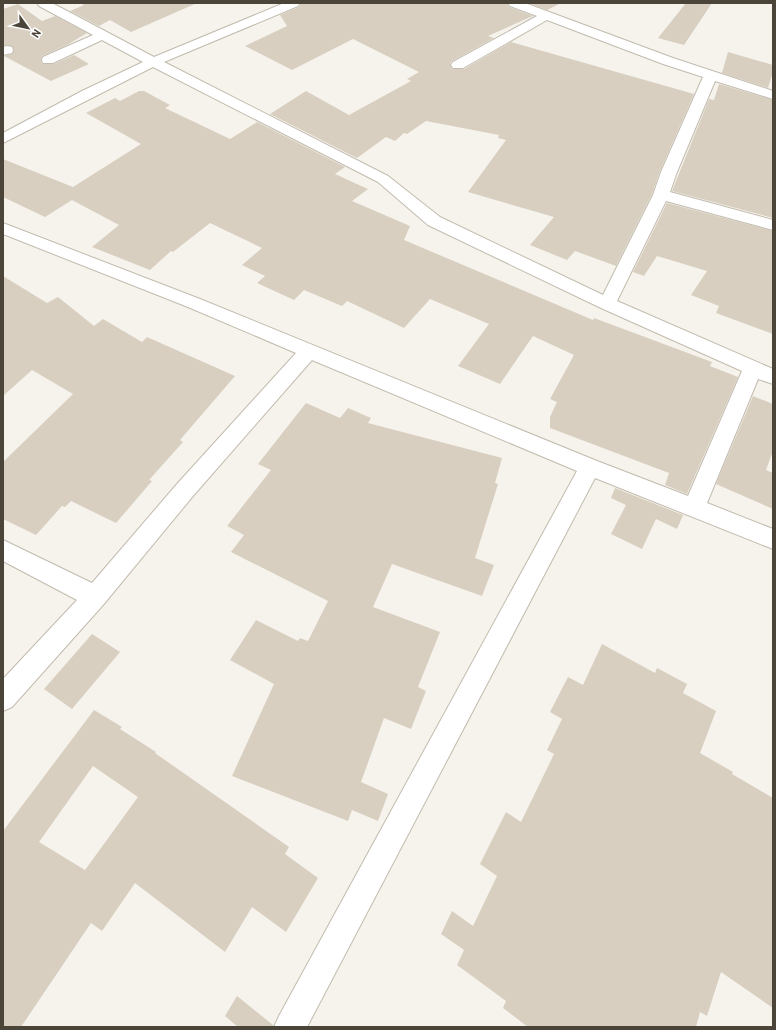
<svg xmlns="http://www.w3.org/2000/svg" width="776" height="1030" viewBox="0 0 776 1030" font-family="Barlow,sans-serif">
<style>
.building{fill:#d8cfc1;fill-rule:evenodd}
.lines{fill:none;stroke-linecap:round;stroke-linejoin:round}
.street-casing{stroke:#c2bbae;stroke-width:2}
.street{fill:#fff;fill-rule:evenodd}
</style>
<rect width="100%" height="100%" fill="#f6f3ec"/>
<g class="building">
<polygon points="80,3 197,3 131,32 110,20 99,26 70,11 84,5"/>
<polygon points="301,3 507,3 509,7 533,16 488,36 494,38 452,61 450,64 452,69 464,69 511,42 694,94 660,171 652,194 616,266 575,251 567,260 530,245 554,217 468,192 506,140 498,138 499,135 426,121 407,134 404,133 395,141 386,137 357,158 270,114 306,91 349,115 411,81 407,79 419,72 353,39 292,70 245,46 287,26 280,15 299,7"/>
<polygon points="529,3 561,3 547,10"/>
<polygon points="686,3 712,3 684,45 658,38"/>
<polygon points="18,4 42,21 55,16 87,33 67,45 42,56 41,60 42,64 54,64 74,55 89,64 51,81 4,56 12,54 14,50 12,46 3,45 3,9"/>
<polygon points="728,52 773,65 773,72 768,88 722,73"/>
<polygon points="719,84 773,100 773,218 672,191 709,99 714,100"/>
<polygon points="139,91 144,91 170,105 165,108 230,139 257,122 345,167 335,174 368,189 352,201 410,226 404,240 593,320 594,318 712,362 710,366 738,377 687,494 665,485 669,473 550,428 550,417 557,402 550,399 574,355 533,336 500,384 458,366 489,324 430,299 404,328 347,301 342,306 304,290 294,300 257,283 265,276 242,265 262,248 210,223 173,252 171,251 150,270 92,247 119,225 72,200 45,217 3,197 3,159 73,187 141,144 86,113 115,98 120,101"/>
<polygon points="667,203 773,231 773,334 716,313 719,306 691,295 707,271 657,256 644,276 633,272"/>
<polygon points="3,276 47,303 58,297 94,326 103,319 142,342 147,337 235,376 180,440 183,442 149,480 152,481 116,523 71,501 65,507 62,506 36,535 3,519 3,462 73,394 32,370 3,396"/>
<polygon points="753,396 773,404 773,451 766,470 773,473 773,509 716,484"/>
<polygon points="306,403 340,418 348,408 371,418 368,423 502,458 495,483 498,484 475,558 494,565 482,596 392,564 373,607 440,632 418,687 426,691 411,729 384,718 361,782 388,794 378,821 352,810 348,821 232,776 274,684 230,660 256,620 298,641 300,638 308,641 328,601 231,552 244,535 227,526 271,470 258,464"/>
<polygon points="615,488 683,515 677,529 656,519 642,549 611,534 626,505 611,498"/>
<polygon points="92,634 120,652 72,709 44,689"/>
<polygon points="602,644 655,673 657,668 687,684 683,693 716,711 700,753 733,772 732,774 773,798 773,1008 721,972 707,1016 700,1012 696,1027 528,1027 503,1008 506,1001 457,965 464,950 441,934 452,911 473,926 497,876 480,864 506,812 521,822 554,754 547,750 562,719 550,712 568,677 583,685"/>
<path d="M94 710 122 727 120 729 156 752 155 753 289 847 285 854 318 878 286 932 252 907 225 952 135 883 102 931 91 923 21 1027H3V831ZM93 766 138 797 85 870 39 842Z"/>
<polygon points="237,996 273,1025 273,1027 238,1027 225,1016"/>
</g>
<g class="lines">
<defs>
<g id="street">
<polygon points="37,3 52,3 154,57 284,3 300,3 298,6 164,62 388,176 440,217 603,295 653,195 661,172 703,77 663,64 547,20 463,68 453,68 451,65 453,62 537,16 510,6 508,3 525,3 673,58 773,91 773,99 715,81 677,172 670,192 773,220 773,230 666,201 617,301 773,369 773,384 758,379 707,503 773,529 773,549 595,478 307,1027 274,1027 279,1016 577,471 312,360 193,496 103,605 12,707 3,711 3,679 77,600 3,561 3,540 92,583 177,484 296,353 188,307 3,234 3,223 200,299 597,461 688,496 742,371 601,308 428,225 378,182 153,67 3,143 3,133 82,91 143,62 102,40 53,63 43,63 42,60 43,57 93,35 39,6"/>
<polygon points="7,46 12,47 13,50 12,53 3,55 3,47"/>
</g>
</defs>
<use href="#street" class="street-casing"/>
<use href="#street" class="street"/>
</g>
<rect width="776" height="1030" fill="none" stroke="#4b4439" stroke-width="8"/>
<g transform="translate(28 28) rotate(123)" stroke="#ffffff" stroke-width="3" paint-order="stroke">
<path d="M0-3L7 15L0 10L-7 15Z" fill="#4b4439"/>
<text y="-6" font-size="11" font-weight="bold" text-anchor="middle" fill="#4b4439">N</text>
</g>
</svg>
